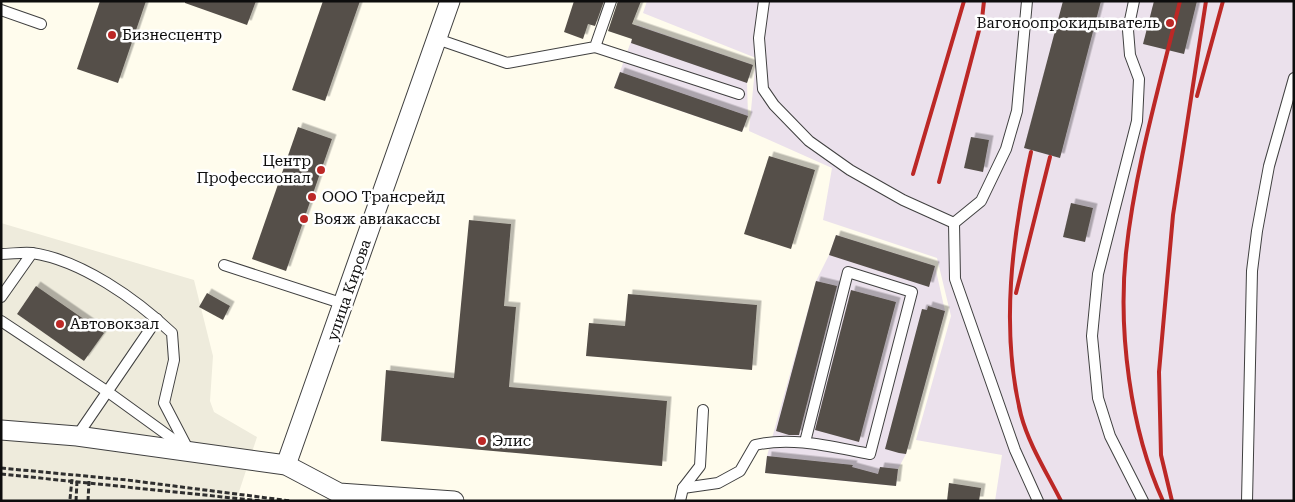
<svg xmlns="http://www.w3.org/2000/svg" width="1295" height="502" viewBox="0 0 1295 502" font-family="'Roboto Serif',serif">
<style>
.industrial{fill:#ebe1ec}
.plaza{fill:#eeebdc;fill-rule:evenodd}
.building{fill:#554f49;filter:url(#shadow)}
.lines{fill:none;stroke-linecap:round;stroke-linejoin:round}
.lane-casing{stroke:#404040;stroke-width:12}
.street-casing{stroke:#404040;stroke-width:21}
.path{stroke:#2f2f2f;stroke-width:3;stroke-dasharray:5 2.5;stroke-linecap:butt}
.lane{stroke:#fff;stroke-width:10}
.street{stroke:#fff;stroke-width:19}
.rail{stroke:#bc2826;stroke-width:4}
.poi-dot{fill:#bc2826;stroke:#fff;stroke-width:2}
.labels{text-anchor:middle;stroke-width:5;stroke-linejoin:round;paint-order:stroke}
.poi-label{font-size:15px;fill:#0d0d0d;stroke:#fff;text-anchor:start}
.street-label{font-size:15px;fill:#0d0d0d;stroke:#fff}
</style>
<defs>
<filter id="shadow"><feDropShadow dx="4.5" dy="-4.5" stdDeviation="0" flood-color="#0004"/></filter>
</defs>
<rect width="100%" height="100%" fill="#fffced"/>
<g class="industrial">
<polygon points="647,1 1294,1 1294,501 995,501 1002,455 916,440 951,316 937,258 823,220 832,168 749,131 756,58 643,13"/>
<polygon points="637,25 753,65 747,83 748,116 742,132 614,88"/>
<polygon points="836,235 935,266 945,311 906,454 898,469 896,486 765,473 767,456 816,281 829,255"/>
</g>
<path class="plaza" d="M1 223 194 280 213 356 210 401 214 412 257 437 236 501H1ZM36 286 104 333 84 361 17 314Z"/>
<g class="building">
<polygon points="100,1 146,1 118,83 77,69"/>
<polygon points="185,1 256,1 247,25 185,3"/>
<polygon points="323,1 360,1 325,101 292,90"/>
<polygon points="574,1 604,1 595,26 588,24 583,39 564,32"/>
<polygon points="618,1 641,1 632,24 753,65 747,83 631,43 632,39 608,31"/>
<polygon points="1063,1 1101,1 1060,158 1024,148"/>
<polygon points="1154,1 1197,1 1184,54 1143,44"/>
<polygon points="620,72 748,116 742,132 614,88"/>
<polygon points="298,127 332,139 286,271 252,259"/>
<polygon points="971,137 989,140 983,172 964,168"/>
<polygon points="769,156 815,170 791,249 744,234"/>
<polygon points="1071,203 1093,208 1085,242 1063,237"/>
<polygon points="469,220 511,224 504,306 516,307 509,387 667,401 662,466 381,441 386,370 454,378"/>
<polygon points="836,235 935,266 929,287 829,255"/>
<polygon points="816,281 837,286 799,435 789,435 776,431"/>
<polygon points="36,286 104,333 84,361 17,314"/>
<polygon points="851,290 896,302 859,442 815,430"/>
<polygon points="207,293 230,306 223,320 199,307"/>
<polygon points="628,294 757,305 752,370 586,356 589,323 625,326"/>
<polygon points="928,306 945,311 906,454 899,453 885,449 922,309 927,310"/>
<polygon points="767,456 853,465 852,467 878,474 880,467 898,469 896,486 765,473"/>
<polygon points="949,483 981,488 979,501 947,501"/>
</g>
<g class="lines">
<defs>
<g id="lane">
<polyline points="764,1 759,38 763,89 774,105 809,141 850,170 903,200 954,223 955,279 1015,450 1038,501"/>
<polyline points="1134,1 1128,30 1130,55 1139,79 1137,121 1098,274 1092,336 1098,398 1110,436 1143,501"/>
<polyline points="1,10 41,24"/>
<polyline points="437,39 507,63 595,47 611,1"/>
<polyline points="595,47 739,94"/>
<polyline points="954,223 981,201 1006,149 1017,111 1027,1"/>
<path d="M1 254C11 254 23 252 32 253 81 260 136 299 172 333L174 360 164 403 189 451"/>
<polyline points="224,265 344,304"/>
<polyline points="1,297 32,253"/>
<polyline points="1,321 108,392 184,447"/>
<polyline points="77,436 157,319"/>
<path d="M683 488 718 483 740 471 755 445C793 436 832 447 870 454L912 292 848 272 805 442"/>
<polyline points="680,501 683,488 700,466 703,410"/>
<polyline points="1247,501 1252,271 1257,231 1269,166 1294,78"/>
</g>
<g id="street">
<polyline points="1,430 77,436 286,465 339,493 454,501"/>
<polyline points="286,465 450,1"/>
</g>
</defs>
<use href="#lane" class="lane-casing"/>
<use href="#street" class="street-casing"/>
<g class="path">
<polyline points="1,468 127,480 291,501"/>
<polyline points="1,474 262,501"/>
<polyline points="70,499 72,479"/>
<polyline points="76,501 77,481"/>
<polyline points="88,501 89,481"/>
</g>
<use href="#lane" class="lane"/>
<use href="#street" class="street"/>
<g class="rail">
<polyline points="1197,96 1223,1"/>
<path d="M1031 152C1012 236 1000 330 1021 415 1029 445 1047 473 1061 501"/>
<polyline points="913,174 964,1"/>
<polyline points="939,182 982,19 984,1"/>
<polyline points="1016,293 1050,157"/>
<path d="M1163 501C1130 429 1118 331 1126 253 1135 168 1160 84 1180 1"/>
<polyline points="1172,501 1161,455 1159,372 1173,215 1206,1"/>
</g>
</g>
<g class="poi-dot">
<circle cx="1170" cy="23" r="5"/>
<circle cx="112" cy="35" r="5"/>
<circle cx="321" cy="170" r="5"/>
<circle cx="312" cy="197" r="5"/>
<circle cx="304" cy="219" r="5"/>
<circle cx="60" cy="324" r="5"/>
<circle cx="482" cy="441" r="5"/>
</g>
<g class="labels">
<g class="poi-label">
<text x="1160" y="28" text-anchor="end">Вагоноопрокидыватель</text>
<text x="122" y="40">Бизнесцентр</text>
<text x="311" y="166" text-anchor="end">Центр<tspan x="311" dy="17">Профессионал</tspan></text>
<text x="322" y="202">ООО Трансрейд</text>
<text x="314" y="224">Вояж авиакассы</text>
<text x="70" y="329">Автовокзал</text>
<text x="492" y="446">Элис</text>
</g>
<g class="street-label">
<text transform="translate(349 290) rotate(-71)" y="5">улица Кирова</text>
</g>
</g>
<rect width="1295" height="502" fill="none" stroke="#0d0d0d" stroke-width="5"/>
</svg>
